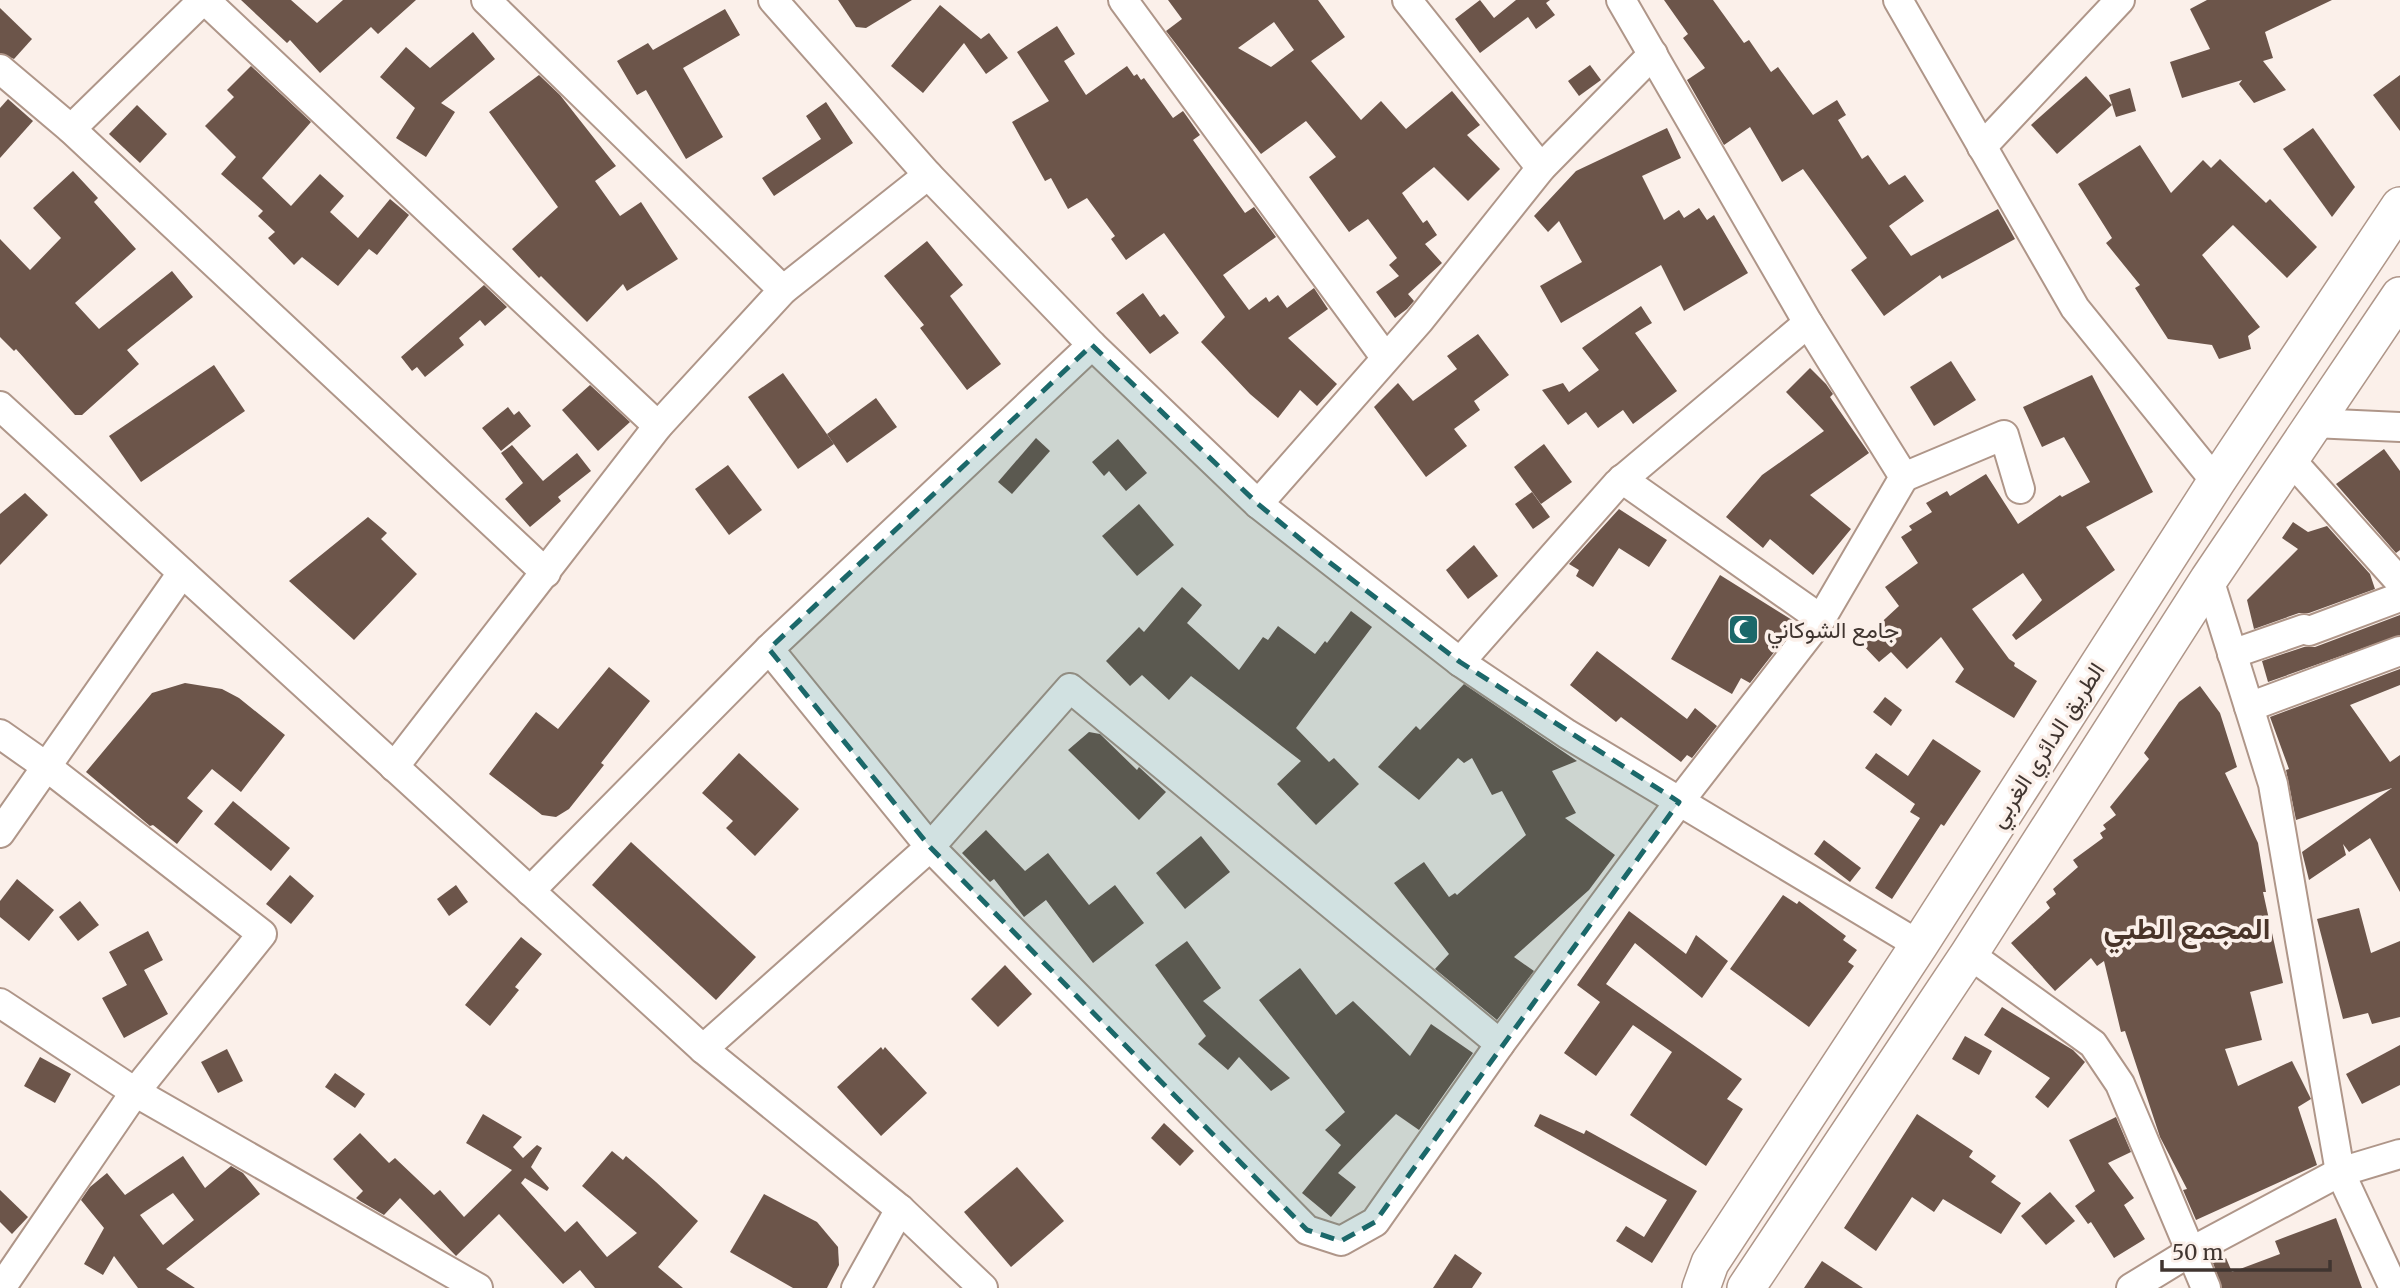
<svg xmlns="http://www.w3.org/2000/svg" width="2400" height="1288" viewBox="0 0 2400 1288" font-family="Merriweather,Vazirmatn,serif">
<style>
.building{fill:#6c554a;fill-rule:evenodd}
.lines{fill:none;stroke-linecap:round;stroke-linejoin:round}
.minor-casing{stroke:#af9689;stroke-width:32}
.major-casing{stroke:#af9689;stroke-width:40}
.minor{stroke:#fff;stroke-width:28}
.major{stroke:#fff;stroke-width:37}
.marked{fill:#1b686a;fill-opacity:0.2;stroke:#1b686a;stroke-width:5;stroke-dasharray:14 9;stroke-linejoin:round}
.labels{text-anchor:middle;stroke-width:7;stroke-linejoin:round;paint-order:stroke}
.poi-label{font-size:23px;fill:#403530;stroke:#fbf0ea;text-anchor:start}
.street-label{font-size:23px;fill:#403530;stroke:#fbf0ea}
.district-label{font-size:30px;font-weight:bold;fill:#493429;stroke:#fbf0ea}
</style>
<rect width="100%" height="100%" fill="#fbf0ea"/>
<g class="building">
<polygon points="241,0 291,0 317,23 343,0 416,0 378,34 371,27 320,73 290,40 287,43"/>
<polygon points="838,0 912,0 866,28 856,27"/>
<path d="M1168 0H1318L1345 37 1311 61 1361 120 1381 101 1406 129 1452 91 1480 125 1467 135 1500 169 1468 201 1434 167 1402 193 1423 223 1427 220 1437 235 1425 244 1442 263 1408 294 1414 301 1407 309 1395 318 1376 292 1399 276 1389 265 1397 258 1368 219 1349 232 1309 177 1336 157 1306 121 1261 154 1166 31 1182 19ZM1274 22 1294 50 1271 67 1238 48Z"/>
<polygon points="1480,0 1494,18 1516,0 1550,0 1546,3 1555,15 1536,29 1528,17 1480,53 1455,19"/>
<polygon points="1664,0 1713,0 1744,43 1749,40 1771,72 1778,67 1813,115 1837,100 1846,115 1838,120 1862,159 1868,155 1889,185 1905,175 1924,201 1889,226 1911,256 1998,209 2015,239 1942,279 1940,275 1884,316 1851,270 1867,258 1803,169 1782,182 1750,127 1724,145 1687,80 1705,68 1683,38 1688,34"/>
<polygon points="2207,0 2332,0 2265,32 2273,58 2263,61 2286,90 2254,103 2239,84 2242,80 2182,98 2170,62 2210,49 2190,9"/>
<polygon points="940,5 981,39 989,33 1008,58 986,74 964,43 923,93 891,66"/>
<polygon points="0,8 32,39 14,59 0,53"/>
<polygon points="725,9 740,35 683,68 723,137 686,159 646,90 637,95 617,61 648,43 653,50"/>
<polygon points="1057,26 1075,54 1064,61 1086,95 1127,66 1134,76 1137,74 1141,80 1144,78 1173,118 1183,111 1200,135 1193,140 1245,213 1254,207 1276,237 1223,275 1249,310 1266,297 1269,302 1278,295 1287,308 1314,288 1328,309 1288,338 1337,384 1317,406 1300,390 1278,418 1250,394 1201,342 1225,317 1164,233 1126,260 1111,239 1115,236 1087,198 1068,209 1051,178 1045,181 1012,122 1049,101 1017,52"/>
<polygon points="473,32 495,59 441,103 455,112 426,157 396,138 415,108 380,77 406,47 430,68"/>
<polygon points="1590,65 1601,80 1579,96 1568,81"/>
<polygon points="251,66 311,122 262,178 291,206 320,174 344,196 330,212 358,238 390,199 409,215 377,255 369,249 338,286 302,257 294,265 268,238 275,232 258,216 263,211 221,174 236,157 205,126 234,97 227,90"/>
<polygon points="539,75 560,95 616,166 595,181 620,216 641,202 678,259 627,291 623,284 587,322 541,276 539,278 512,249 558,207 489,112"/>
<polygon points="2400,75 2400,131 2373,95"/>
<polygon points="2086,76 2112,105 2057,154 2031,125"/>
<polygon points="2130,88 2136,111 2116,117 2109,95"/>
<polygon points="8,99 33,121 0,158 0,108"/>
<polygon points="826,102 853,143 774,196 762,178 821,139 806,116"/>
<polygon points="137,105 167,134 140,163 109,134"/>
<polygon points="1667,128 1681,158 1642,176 1664,220 1679,210 1684,218 1699,208 1707,220 1714,215 1748,273 1684,311 1661,265 1561,323 1540,286 1582,262 1559,221 1548,232 1534,216 1576,171"/>
<polygon points="2313,128 2355,187 2332,217 2283,149"/>
<polygon points="2140,145 2171,193 2203,160 2211,168 2220,159 2266,203 2270,199 2317,247 2287,278 2233,225 2202,255 2260,327 2248,336 2251,349 2219,359 2212,345 2168,339 2135,288 2140,285 2106,243 2112,238 2078,184"/>
<polygon points="73,171 98,198 94,202 136,249 75,303 99,329 172,271 193,297 127,350 139,364 82,415 75,415 16,349 14,351 0,337 0,239 30,270 61,238 33,208"/>
<polygon points="927,241 963,285 950,296 1001,364 967,390 920,328 924,325 884,276"/>
<polygon points="484,285 507,307 485,326 480,320 459,338 464,345 425,377 417,367 412,371 401,357"/>
<polygon points="1143,293 1160,317 1164,314 1179,333 1150,354 1116,313"/>
<polygon points="1641,306 1652,323 1635,333 1677,391 1633,424 1623,410 1598,428 1586,412 1568,425 1542,390 1563,383 1569,392 1599,370 1582,348"/>
<polygon points="1478,334 1509,375 1474,401 1480,410 1454,429 1467,446 1426,477 1374,407 1398,383 1413,401 1457,369 1447,356"/>
<polygon points="1951,361 1976,400 1934,426 1910,387"/>
<polygon points="214,365 245,411 141,482 109,436"/>
<polygon points="1810,368 1826,384 1833,394 1830,397 1869,453 1810,495 1851,529 1813,575 1770,539 1763,548 1726,517 1762,475 1824,431 1786,392"/>
<polygon points="783,373 834,444 798,469 748,397"/>
<polygon points="2092,375 2153,492 2086,527 2115,570 2016,640 2012,635 2042,600 2023,573 1972,609 2009,659 2015,663 2014,666 2037,681 2014,718 1955,682 1964,669 1941,637 1907,669 1891,652 1879,662 1860,642 1899,606 1885,587 1918,563 1901,537 1912,530 1909,526 1932,512 1926,503 1947,491 1950,496 1986,474 2018,524 2060,495 2062,497 2090,482 2064,437 2042,447 2023,407"/>
<polygon points="590,385 630,422 598,451 562,410"/>
<polygon points="876,398 897,427 847,463 827,434"/>
<polygon points="508,407 514,415 519,411 531,426 501,451 482,428"/>
<polygon points="1036,438 1050,451 1012,494 998,482"/>
<polygon points="1118,439 1147,473 1126,491 1109,471 1104,476 1092,462"/>
<polygon points="1544,444 1572,482 1541,504 1514,467"/>
<polygon points="512,445 543,481 577,453 591,471 558,497 561,501 530,527 505,499 523,483 501,453"/>
<polygon points="2384,449 2400,471 2400,550 2396,553 2336,484"/>
<polygon points="728,465 762,510 729,535 695,489"/>
<polygon points="1532,492 1550,517 1533,529 1515,504"/>
<polygon points="25,493 48,515 0,565 0,514"/>
<polygon points="1139,504 1174,545 1137,576 1102,536"/>
<polygon points="1619,509 1667,540 1649,567 1619,548 1593,587 1576,576 1579,570 1569,564"/>
<polygon points="368,517 387,533 381,539 417,574 354,640 289,581"/>
<polygon points="2293,522 2308,532 2327,526 2370,574 2375,589 2309,613 2299,613 2254,629 2247,600 2298,549 2282,538"/>
<polygon points="1474,545 1498,576 1468,599 1446,570"/>
<polygon points="1720,575 1797,623 1750,683 1741,678 1732,694 1671,659"/>
<polygon points="1182,587 1202,605 1187,623 1239,670 1263,637 1268,640 1278,626 1315,654 1325,641 1327,643 1351,611 1372,627 1296,728 1329,762 1334,758 1359,784 1316,825 1277,784 1301,761 1191,676 1169,700 1142,675 1130,686 1106,661 1139,627 1144,632"/>
<polygon points="2400,615 2400,635 2268,682 2262,661 2304,647 2315,647"/>
<polygon points="1597,651 1687,719 1695,708 1717,726 1692,758 1687,755 1681,762 1621,717 1616,722 1570,685"/>
<polygon points="609,667 650,701 601,763 604,765 569,809 556,817 542,815 489,774 536,712 558,729"/>
<polygon points="2400,669 2400,685 2350,705 2390,762 2400,755 2400,892 2370,838 2349,852 2343,844 2346,855 2309,880 2302,852 2392,788 2296,820 2286,770 2289,769 2270,717"/>
<polygon points="185,683 222,689 239,698 285,735 241,792 212,769 187,798 203,811 177,844 153,825 150,826 86,772 152,693"/>
<polygon points="1464,684 1577,761 1552,771 1576,813 1565,818 1615,855 1589,890 1514,957 1534,971 1497,1020 1435,969 1449,954 1394,883 1424,862 1449,897 1455,893 1457,895 1526,835 1502,791 1492,795 1472,758 1464,763 1458,758 1419,800 1378,767 1416,726 1420,730"/>
<polygon points="2200,686 2220,713 2237,767 2225,773 2258,843 2266,892 2263,892 2283,983 2250,992 2262,1040 2225,1049 2238,1086 2292,1061 2311,1099 2298,1107 2317,1165 2196,1220 2183,1190 2187,1189 2160,1137 2125,1031 2121,1032 2104,961 2097,966 2091,958 2055,991 2011,943 2050,908 2046,902 2056,894 2053,889 2078,867 2073,860 2103,838 2100,833 2106,829 2103,825 2116,815 2110,807 2149,759 2144,753 2179,702"/>
<polygon points="1885,697 1902,710 1891,726 1873,712"/>
<polygon points="1089,732 1100,734 1137,770 1139,767 1166,792 1139,820 1068,750"/>
<polygon points="1933,739 1981,771 1944,826 1941,824 1892,899 1875,888 1920,818 1910,812 1915,804 1865,768 1876,753 1908,776"/>
<polygon points="739,753 799,809 755,856 726,828 733,821 702,793"/>
<polygon points="233,801 290,848 271,871 214,824"/>
<polygon points="986,830 1025,871 1048,853 1089,905 1115,885 1144,923 1093,963 1046,900 1024,917 994,879 990,882 962,853"/>
<polygon points="1201,836 1230,872 1185,909 1156,873"/>
<polygon points="1824,840 1861,868 1850,882 1814,854"/>
<polygon points="631,842 756,957 716,1000 592,885"/>
<polygon points="290,875 314,896 291,924 266,904"/>
<polygon points="17,879 54,910 29,941 0,917 0,901"/>
<polygon points="456,885 468,902 449,916 437,899"/>
<polygon points="1783,895 1797,904 1799,901 1846,936 1843,940 1857,950 1848,962 1854,966 1809,1027 1730,969"/>
<polygon points="80,901 99,925 78,941 59,917"/>
<polygon points="2359,908 2371,953 2400,941 2400,1017 2372,1024 2368,1013 2343,1019 2317,919"/>
<polygon points="1629,911 1686,954 1696,935 1728,961 1702,998 1635,943 1606,984 1742,1079 1727,1099 1743,1109 1706,1166 1630,1115 1672,1052 1633,1025 1596,1076 1564,1053 1600,1002 1577,985"/>
<polygon points="148,931 163,960 144,970 168,1014 124,1038 102,998 127,985 109,952"/>
<polygon points="521,937 542,954 515,987 519,990 490,1026 465,1005"/>
<polygon points="1187,941 1221,988 1203,1001 1290,1078 1271,1091 1239,1057 1228,1070 1198,1044 1206,1036 1155,965"/>
<polygon points="1005,965 1032,994 998,1027 971,999"/>
<polygon points="1300,968 1336,1015 1353,1001 1410,1056 1431,1024 1473,1053 1419,1130 1396,1114 1338,1173 1356,1187 1331,1217 1302,1193 1341,1145 1325,1130 1345,1112 1259,1000"/>
<polygon points="2002,1007 2073,1050 2085,1062 2048,1108 2035,1097 2050,1078 1984,1035"/>
<polygon points="1965,1036 1992,1051 1979,1075 1952,1059"/>
<polygon points="2400,1045 2400,1085 2362,1104 2346,1074"/>
<polygon points="881,1047 883,1050 885,1047 927,1093 881,1136 837,1087"/>
<polygon points="227,1049 243,1081 218,1093 201,1062"/>
<polygon points="40,1057 71,1074 55,1103 24,1086"/>
<polygon points="335,1073 365,1094 355,1108 325,1087"/>
<polygon points="483,1114 522,1137 513,1147 523,1158 537,1145 542,1148 531,1167 549,1188 547,1191 525,1178 521,1183 565,1232 577,1221 607,1257 637,1233 582,1186 612,1151 623,1160 626,1156 656,1182 698,1221 658,1267 683,1288 595,1288 580,1270 563,1284 499,1214 456,1256 400,1198 384,1215 360,1201 356,1198 363,1191 333,1159 360,1133 389,1163 395,1158 434,1195 440,1190 464,1217 512,1170 466,1143"/>
<polygon points="1540,1114 1584,1134 1586,1130 1697,1191 1652,1263 1616,1241 1626,1226 1644,1237 1667,1200 1534,1126"/>
<polygon points="1917,1114 1973,1151 1969,1157 1996,1176 1991,1182 2021,1203 2001,1234 1943,1199 1934,1212 1912,1197 1876,1251 1844,1228"/>
<polygon points="2116,1117 2131,1152 2108,1163 2134,1198 2124,1205 2145,1239 2114,1258 2091,1222 2088,1224 2075,1206 2095,1191 2069,1140"/>
<polygon points="1164,1123 1194,1151 1180,1166 1151,1138"/>
<path d="M183 1156 205 1188 231 1166 243 1173 260 1194 166 1269 195 1288H138L114 1256 103 1275 84 1264 104 1228 81 1200 90 1187 107 1173 125 1195ZM173 1193 194 1220 163 1245 140 1215Z"/>
<polygon points="1017,1167 1064,1221 1011,1267 964,1212"/>
<polygon points="0,1190 28,1217 12,1234 0,1222"/>
<polygon points="2050,1192 2075,1221 2046,1245 2021,1216"/>
<polygon points="764,1194 817,1222 838,1247 839,1265 827,1288 793,1288 730,1252"/>
<polygon points="2336,1218 2362,1288 2222,1288 2213,1263 2226,1258 2232,1272 2280,1254 2275,1241"/>
<polygon points="1455,1254 1482,1273 1472,1288 1433,1288"/>
<polygon points="1822,1261 1863,1288 1804,1288"/>
</g>
<g class="lines">
<defs>
<g id="minor">
<polyline points="205,0 658,426"/>
<polyline points="486,0 783,290"/>
<polyline points="773,0 928,175 1092,345 1258,504 1460,662 1567,734 1919,945"/>
<polyline points="1123,0 1385,357"/>
<polyline points="1407,0 1541,168"/>
<polyline points="1898,0 2075,308 2216,482"/>
<polyline points="0,69 71,129 546,573"/>
<polyline points="71,129 203,0"/>
<polyline points="1982,147 2120,0"/>
<polyline points="0,406 703,1049 900,1209 983,1288"/>
<polyline points="2313,423 2400,427"/>
<polyline points="2290,459 2400,582"/>
<polyline points="1904,477 2004,435 2020,489"/>
<polyline points="1622,479 1821,619"/>
<polyline points="1258,504 1419,321 1541,168 1653,54"/>
<polyline points="2209,579 2273,784 2340,1172 2394,1288"/>
<polyline points="769,649 930,847 1307,1230 1341,1241 1375,1222 1500,1044 1679,802 1821,619 1904,477 1808,323 1621,0"/>
<polyline points="2232,654 2304,629 2309,631 2400,597"/>
<polyline points="1460,662 1617,484 1808,323"/>
<polyline points="2249,707 2400,651"/>
<polyline points="0,734 47,767 262,934 135,1092 1,1288"/>
<polyline points="394,767 658,426 783,290 928,175"/>
<polyline points="0,833 182,573"/>
<polyline points="530,891 769,649 1092,345"/>
<polyline points="1969,954 2093,1044 2120,1084 2206,1288"/>
<polyline points="0,1003 135,1092 478,1288"/>
<polyline points="703,1049 930,847 1070,688 1500,1044"/>
<polyline points="856,1288 900,1209"/>
<polyline points="2131,1288 2190,1252 2340,1172 2400,1154"/>
</g>
<g id="major">
<polyline points="1701,1288 1710,1263 1919,945 2216,482 2400,206"/>
<polyline points="1746,1288 1969,954 2209,579 2400,296"/>
</g>
</defs>
<use href="#minor" class="minor-casing"/>
<use href="#major" class="major-casing"/>
<use href="#minor" class="minor"/>
<use href="#major" class="major"/>
</g>
<path class="marked" d="M1092 345 1258 504 1321 556 1460 662 1679 802 1375 1222 1341 1241 1307 1230 930 847 769 649Z"/>
<defs>
<symbol id="mosque-square" viewBox="-11 -11 22 22"><rect x="-9" y="-9" width="18" height="18" rx="4" fill="#1b686a" stroke="#fbf0ea"/><path d="M3.5-4.9A6 6 0 1 0 3.5 4.9A5 5 0 1 1 3.5-4.9Z" fill="#fff"/></symbol>
</defs>
<g fill-rule="evenodd">
<use href="#mosque-square" x="1726" y="612" width="35" height="35"/>
</g>
<g class="labels">
<g class="poi-label">
<text x="1767" y="638">جامع الشوكاني</text>
</g>
<g class="street-label">
<text transform="translate(2047 745) rotate(-57)" y="8">الطريق الدائري الغربي</text>
</g>
<g class="district-label">
<text x="2187" y="939">المجمع الطبي</text>
</g>
</g>
<path d="M2162 1260v10h168v-10" fill="none" stroke="#403530" stroke-width="3.5"/>
<text x="2172" y="1260" font-size="21" fill="#403530" stroke="#fbf0ea" stroke-width="5" paint-order="stroke">50 m</text>
</svg>
